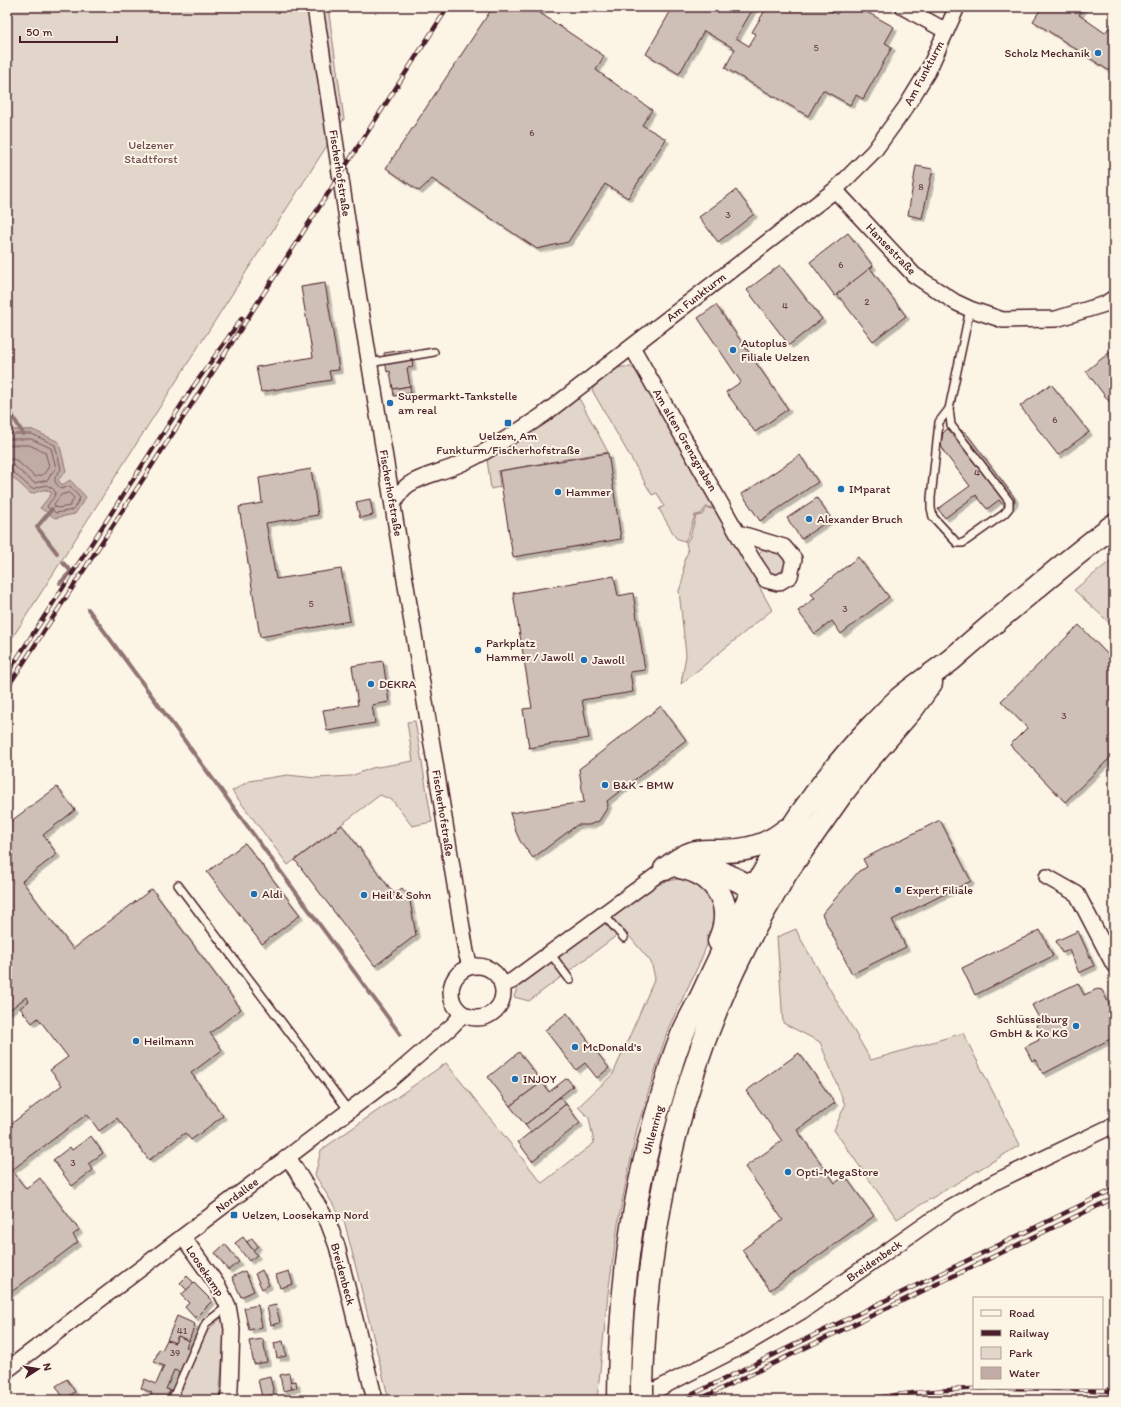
<svg xmlns="http://www.w3.org/2000/svg" width="1121" height="1407" viewBox="0 0 1121 1407" font-family="Itim,sans-serif">
<style>
.green{fill:#e2d5ca;stroke:#967a7a}
.water{fill:#c0aca5;stroke:#917474}
.lines{fill:none;stroke-linecap:round;stroke-linejoin:round}
.shore{stroke:#79575c;stroke-width:1}
.stream{stroke:#917474;stroke-width:4}
.building{fill:#cfc0b7;stroke:#4a1f2b;filter:url(#shadow)}
.lane-casing{stroke:#4a1f2b;stroke-width:10}
.street-casing{stroke:#4a1f2b;stroke-width:18}
.primary-casing{stroke:#4a1f2b;stroke-width:25}
.highway-casing{stroke:#4a1f2b;stroke-width:25}
.lane{stroke:#fcf5e5;stroke-width:7}
.street{stroke:#fcf5e5;stroke-width:15}
.primary{stroke:#fcf5e5;stroke-width:22}
.highway{stroke:#fcf5e5;stroke-width:22}
.rail-casing{stroke:#4a1f2b;stroke-width:4.5}
.rail{stroke:#fcf5e5;stroke-width:3;stroke-dasharray:9;stroke-linecap:butt}
.highway-bridge-casing{stroke:#4a1f2b;stroke-width:25;stroke-linecap:butt}
.highway-bridge{stroke:#fcf5e5;stroke-width:22}
.poi-dot{fill:#1f6fb2;stroke:#fcf5e5;stroke-width:1.5}
.labels{text-anchor:middle;stroke-width:4;stroke-linejoin:round;paint-order:stroke}
.number-label{font-size:10px;fill:#6b474e}
.poi-label{font-size:12px;fill:#4a1f2b;stroke:#fcf5e5;text-anchor:start}
.street-label{font-size:12px;fill:#4a1f2b;stroke:#fcf5e5}
.park-label{font-size:12px;fill:#704c53;stroke:#fcf5e5}
</style>
<defs>
<filter id="shadow"><feDropShadow dx="3.5" dy="3.5" stdDeviation="0" flood-color="#0004"/></filter>
</defs>
<rect width="100%" height="100%" fill="#fcf5e5"/>
<filter id="ink" filterUnits="userSpaceOnUse"><feTurbulence type="fractalNoise" baseFrequency=".025" numOctaves="2"/><feDisplacementMap in="SourceGraphic" scale="8" xChannelSelector="R" yChannelSelector="G"/><feConvolveMatrix kernelMatrix="1 2 1 2 8 2 1 2 1" color-interpolation-filters="sRGB"/></filter>
<g filter="url(#ink)">
<g class="green">
<polygon points="7,7 328,7 344,119 7,646 7,471 9,474 52,493 62,485 58,480 33,430 7,430"/>
<polygon points="622,367 631,367 639,373 715,508 706,507 701,514 695,515 688,536 685,542 676,538 659,509 664,506 657,493 652,495 592,390 594,387 614,369"/>
<polygon points="578,399 580,400 608,452 498,471 500,487 491,489 487,459 575,400"/>
<polygon points="707,508 717,510 772,610 681,684 686,655 679,591 683,579 684,560 688,552 686,543 690,537 696,516 702,515"/>
<polygon points="765,547 777,549 788,562 782,575 771,575 759,553"/>
<polygon points="1114,558 1114,627 1074,590"/>
<polygon points="415,721 432,822 412,826 392,800 380,795 288,865 232,791 249,781 287,775 316,778 351,776 372,768 413,761 407,722"/>
<polygon points="682,878 695,881 711,898 714,914 715,925 700,962 668,1029 637,1129 619,1217 608,1294 597,1400 389,1400 345,1224 315,1175 321,1150 446,1063 542,1183 594,1143 589,1118 578,1107 613,1074 655,978 651,962 624,930 529,1001 514,997 518,985 651,888 664,882"/>
<polygon points="796,929 799,936 871,1060 963,1033 1020,1145 897,1219 834,1130 845,1105 820,1042 783,1023 777,937"/>
<polygon points="221,1318 226,1318 219,1400 176,1400 207,1331"/>
</g>
<polygon class="water" points="7,430 33,430 59,442 66,471 58,480 62,485 70,480 86,497 75,514 55,518 40,508 52,493 46,489 31,494 9,474 7,471"/>
<g class="lines">
<g class="shore">
<path d="M7 434H32L55 445 61 469 55 477V482L61 489 70 486 80 498 73 510 56 513 47 507C52 497 63 492 46 485L32 489 11 470 7 469"/>
<polyline points="7,439 31,439 51,448 56,468 51,474 48,480 34,483 14,466 7,464"/>
<polyline points="7,445 29,445 45,452 49,466 44,474 35,477 16,460 7,458"/>
<polygon points="69,493 74,498 70,506 58,508 55,507 54,504 61,495"/>
</g>
<g class="stream">
<polyline points="7,406 23,434"/>
<polyline points="52,509 37,527 57,553"/>
<polyline points="60,583 71,571 63,563"/>
<polyline points="88,609 400,1034"/>
</g>
</g>
<g class="building">
<polygon points="493,7 544,7 540,13 604,56 596,70 652,110 642,125 666,139 628,198 605,184 568,242 537,249 432,179 419,191 386,168"/>
<polygon points="673,7 754,7 736,38 749,46 756,34 752,32 767,7 824,7 837,14 841,7 858,7 894,27 885,43 892,47 863,99 856,95 850,105 823,90 808,116 725,68 735,49 704,31 679,74 646,54"/>
<polygon points="1042,7 1084,7 1079,15 1105,33 1114,20 1114,74 1033,21"/>
<polygon points="916,166 933,169 922,218 908,215"/>
<polygon points="736,190 754,214 718,242 699,217"/>
<polygon points="848,233 873,266 835,296 810,262"/>
<polygon points="780,265 822,319 789,345 747,290"/>
<polygon points="870,268 906,316 873,341 837,294"/>
<polygon points="325,283 339,370 329,371 331,380 261,392 256,367 313,357 301,287"/>
<polygon points="716,305 788,409 755,432 726,392 741,382 698,318"/>
<polygon points="410,349 413,367 407,368 410,386 393,389 390,371 387,372 384,353"/>
<polygon points="1114,349 1114,408 1086,371"/>
<polygon points="1051,384 1089,432 1058,455 1020,406"/>
<polygon points="410,386 411,393 394,396 393,389"/>
<polygon points="953,428 959,429 966,433 1014,497 1015,501 1011,506 1004,506 999,500 987,509 976,495 945,518 938,509 970,486 944,452 941,445 942,437 943,433 947,429"/>
<polygon points="608,453 621,539 513,557 499,471"/>
<polygon points="800,455 818,482 760,521 742,494"/>
<polygon points="311,469 318,515 266,523 276,579 341,569 350,621 260,637 239,507 262,503 259,478"/>
<polygon points="817,498 831,519 801,539 787,518"/>
<polygon points="370,499 373,515 360,518 356,502"/>
<polygon points="858,557 889,597 841,634 832,621 815,634 798,611 815,598 811,594"/>
<polygon points="614,576 618,596 633,593 645,670 630,672 633,692 582,700 589,738 529,748 523,709 532,708 513,593"/>
<polygon points="1079,625 1114,661 1114,754 1065,802 1010,745 1027,728 1001,701"/>
<polygon points="383,661 389,702 372,705 375,723 327,731 323,710 358,705 352,666"/>
<polygon points="661,706 686,740 607,801 608,805 606,810 599,821 589,825 577,825 533,858 520,841 516,832 510,813 584,802 579,769"/>
<polygon points="57,787 75,810 43,835 57,854 22,881 73,949 152,889 241,1009 210,1033 222,1050 191,1073 223,1116 191,1140 185,1133 149,1160 117,1118 99,1131 87,1114 12,1170 26,1189 40,1178 79,1230 73,1235 78,1242 10,1293 7,1289 7,1127 62,1085 50,1070 68,1057 38,1018 32,1023 20,1008 29,1001 26,997 7,1012 7,824"/>
<polygon points="940,820 971,881 892,920 906,947 852,974 822,914 859,871 867,867 863,859"/>
<polygon points="342,825 394,894 402,888 409,896 416,935 375,966 295,860"/>
<polygon points="245,843 300,915 262,944 207,872"/>
<polygon points="1040,930 1053,956 975,995 962,968"/>
<polygon points="1078,931 1094,966 1079,973 1069,950 1062,953 1056,941"/>
<polygon points="1078,983 1084,995 1097,989 1102,990 1114,1014 1114,1037 1043,1074 1035,1059 1032,1061 1025,1047 1039,1040 1036,1033 1039,1018 1032,1005"/>
<polygon points="567,1013 609,1068 597,1078 585,1063 576,1070 545,1030"/>
<polygon points="519,1052 542,1082 510,1106 488,1077"/>
<polygon points="799,1053 835,1103 797,1130 835,1183 845,1176 874,1216 770,1290 742,1250 783,1220 745,1167 782,1141 746,1091"/>
<polygon points="567,1078 573,1086 525,1125 510,1106 542,1082 549,1092"/>
<polygon points="560,1097 566,1104 531,1132 525,1125"/>
<polygon points="566,1104 580,1123 532,1161 518,1142"/>
<polygon points="91,1136 103,1153 88,1164 93,1170 72,1186 53,1160 70,1147 72,1150"/>
<polygon points="243,1237 257,1255 249,1261 235,1243"/>
<polygon points="252,1238 258,1246 253,1250 247,1242"/>
<polygon points="225,1244 239,1262 228,1270 215,1253"/>
<polygon points="262,1270 269,1285 262,1289 255,1274"/>
<polygon points="245,1271 254,1291 241,1297 232,1277"/>
<polygon points="289,1271 293,1284 280,1288 276,1275"/>
<polygon points="187,1276 194,1283 187,1290 180,1283"/>
<polygon points="194,1283 212,1301 195,1318 185,1307 189,1303 181,1295"/>
<polygon points="258,1305 262,1327 249,1330 244,1308"/>
<polygon points="276,1305 280,1323 271,1325 267,1307"/>
<polygon points="177,1316 195,1324 189,1341 178,1336 175,1343 167,1340"/>
<polygon points="178,1336 189,1341 186,1347 190,1349 180,1372 174,1370 166,1389 170,1390 166,1400 149,1400 152,1393 141,1388 145,1379 156,1384 164,1366 154,1362 159,1349 162,1350 167,1340 175,1343"/>
<polygon points="263,1339 267,1362 254,1364 249,1341"/>
<polygon points="283,1341 286,1356 277,1358 274,1343"/>
<polygon points="289,1373 292,1389 283,1391 280,1375"/>
<polygon points="270,1377 274,1394 262,1397 258,1380"/>
<polygon points="67,1379 75,1392 64,1399 56,1386"/>
<polygon points="296,1381 297,1388 292,1389 290,1382"/>
</g>
<g class="lines">
<defs>
<g id="lane">
<polyline points="369,363 434,352"/>
<polyline points="949,409 951,425 1009,501 1009,508 1004,514 963,543 957,543 933,517 931,508 931,498 939,422 949,409 970,309"/>
<polyline points="178,885 349,1111"/>
<polyline points="604,915 624,938"/>
<polyline points="550,953 570,980"/>
<polyline points="172,1400 206,1323 228,1306"/>
</g>
<g id="street">
<polyline points="315,7 359,299 466,952 470,966"/>
<polyline points="903,7 946,31"/>
<polyline points="835,190 914,275 955,302 970,309 1003,320 1056,319 1105,304 1114,298"/>
<polyline points="632,347 752,559 766,580 778,583 790,576 794,559 784,547 738,533"/>
<path d="M393 504C397 497 401 490 408 485 421 476 438 473 453 467 485 454 514 434 543 415L835 190 874 151 906 107 928 71 957 7"/>
<polyline points="1047,877 1077,894 1114,965"/>
<circle cx="477" cy="992" r="26"/>
<polyline points="502,985 512,981 665,869"/>
<polyline points="288,1157 328,1222 337,1246 375,1400"/>
<polyline points="183,1237 218,1286 228,1306 232,1329 230,1388 228,1400"/>
<polyline points="7,1370 392,1078 452,1026 463,1014"/>
<polyline points="636,1400 746,1344 802,1311 949,1208 997,1181 1114,1125"/>
</g>
<g id="primary">
<polyline points="682,867 698,866 715,869 745,884 757,884 771,881"/>
<path d="M665 869C673 863 682 856 692 853 700 850 708 851 716 851 742 852 766 847 786 830"/>
<path d="M757 884C789 828 827 773 872 726 881 717 890 707 900 698 916 685 934 673 951 660 1004 614 1058 568 1114 525"/>
<polyline points="763,913 786,873 840,796 868,760 913,708 931,683"/>
</g>
<g id="highway">
<path d="M680 867C718 875 735 906 719 941"/>
<path d="M642 1385C646 1222 682 1056 763 913"/>
<path d="M619 1400C619 1297 632 1192 663 1093 669 1073 674 1052 683 1033 689 1019 697 1006 703 993 720 956 737 920 757 884"/>
</g>
</defs>
<use href="#lane" class="lane-casing"/>
<use href="#street" class="street-casing"/>
<use href="#primary" class="primary-casing"/>
<use href="#highway" class="highway-casing"/>
<use href="#lane" class="lane"/>
<use href="#street" class="street"/>
<use href="#primary" class="primary"/>
<use href="#highway" class="highway"/>
<defs>
<g id="rail">
<polyline points="7,674 193,387 242,318"/>
<polyline points="7,688 231,344 448,7"/>
<polyline points="681,1400 1114,1189"/>
<polyline points="698,1400 1114,1198"/>
<path d="M863 1400C945 1385 1031 1387 1114 1391"/>
</g>
</defs>
<use href="#rail" class="rail-casing"/>
<use href="#rail" class="rail"/>
<defs>
<polyline id="highway-bridge" points="642,1385 642,1400"/>
</defs>
<use href="#highway-bridge" class="highway-bridge-casing"/>
<use href="#highway-bridge" class="highway-bridge"/>
</g>
</g>
<g class="poi-dot">
<circle cx="1098" cy="53" r="4"/>
<circle cx="733" cy="350" r="4"/>
<circle cx="390" cy="403" r="4"/>
<rect x="504" y="419" width="8" height="8" rx="2"/>
<circle cx="841" cy="489" r="4"/>
<circle cx="558" cy="492" r="4"/>
<circle cx="809" cy="519" r="4"/>
<circle cx="478" cy="650" r="4"/>
<circle cx="584" cy="660" r="4"/>
<circle cx="371" cy="684" r="4"/>
<circle cx="605" cy="785" r="4"/>
<circle cx="898" cy="890" r="4"/>
<circle cx="254" cy="894" r="4"/>
<circle cx="364" cy="895" r="4"/>
<circle cx="1076" cy="1026" r="4"/>
<circle cx="136" cy="1041" r="4"/>
<circle cx="575" cy="1047" r="4"/>
<circle cx="515" cy="1079" r="4"/>
<circle cx="788" cy="1172" r="4"/>
<rect x="230" y="1211" width="8" height="8" rx="2"/>
</g>
<g class="labels">
<g class="number-label">
<text x="816" y="51">5</text>
<text x="532" y="136">6</text>
<text x="921" y="190">8</text>
<text x="728" y="218">3</text>
<text x="841" y="268">6</text>
<text x="867" y="305">2</text>
<text x="785" y="309">4</text>
<text x="1055" y="423">6</text>
<text x="977" y="476">4</text>
<text x="311" y="607">5</text>
<text x="845" y="612">3</text>
<text x="1064" y="719">3</text>
<text x="73" y="1166">3</text>
<text x="182" y="1334">41</text>
<text x="175" y="1356">39</text>
</g>
<g class="poi-label">
<text x="1090" y="57" text-anchor="end">Scholz Mechanik</text>
<text x="741" y="347">Autoplus<tspan x="741" dy="14">Filiale Uelzen</tspan></text>
<text x="398" y="400">Supermarkt-Tankstelle<tspan x="398" dy="14">am real</tspan></text>
<text x="508" y="440" text-anchor="middle">Uelzen, Am<tspan x="508" dy="14">Funkturm/Fischerhofstraße</tspan></text>
<text x="849" y="493">IMparat</text>
<text x="566" y="496">Hammer</text>
<text x="817" y="523">Alexander Bruch</text>
<text x="486" y="647">Parkplatz<tspan x="486" dy="14">Hammer / Jawoll</tspan></text>
<text x="592" y="664">Jawoll</text>
<text x="379" y="688">DEKRA</text>
<text x="613" y="789">B&amp;K - BMW</text>
<text x="906" y="894">Expert Filiale</text>
<text x="262" y="898">Aldi</text>
<text x="372" y="899">Heil &amp; Sohn</text>
<text x="1068" y="1023" text-anchor="end">Schlüsselburg<tspan x="1068" dy="14">GmbH &amp; Ko KG</tspan></text>
<text x="144" y="1045">Heilmann</text>
<text x="583" y="1051">McDonald's</text>
<text x="523" y="1083">INJOY</text>
<text x="796" y="1176">Opti-MegaStore</text>
<text x="242" y="1219">Uelzen, Loosekamp Nord</text>
</g>
<g class="street-label">
<text transform="translate(924 73) rotate(-62)" y="4">Am Funkturm</text>
<text transform="translate(340 173) rotate(81)" y="4">Fischerhofstraße</text>
<text transform="translate(891 249) rotate(46)" y="4">Hansestraße</text>
<text transform="translate(696 297) rotate(-38)" y="4">Am Funkturm</text>
<text transform="translate(685 440) rotate(60)" y="4">Am alten Grenzgraben</text>
<text transform="translate(391 493) rotate(80)" y="4">Fischerhofstraße</text>
<text transform="translate(443 813) rotate(81)" y="4">Fischerhofstraße</text>
<text transform="translate(653 1130) rotate(-75)" y="4">Uhlenring</text>
<text transform="translate(237 1195) rotate(-37)" y="4">Nordallee</text>
<text transform="translate(874 1261) rotate(-35)" y="4">Breidenbeck</text>
<text transform="translate(205 1271) rotate(56)" y="4">Loosekamp</text>
<text transform="translate(343 1274) rotate(75)" y="4">Breidenbeck</text>
</g>
<g class="park-label">
<text x="151" y="149">Uelzener<tspan x="151" dy="14">Stadtforst</tspan></text>
</g>
</g>
<rect width="1121" height="1407" fill="none" stroke="#fcf5e5" stroke-width="24"/>
<rect x="12" y="12" width="1097" height="1383" fill="none" stroke="#4a1f2b" stroke-width="1.5" filter="url(#ink)"/>
<rect x="973" y="1297" width="130" height="92" fill="#fcf5e5" stroke="#b59f9b"/>
<rect x="981" y="1310" width="20" height="6" fill="#fcf5e5" stroke="#b59f9b"/>
<text x="1009" y="1317" font-size="12" fill="#4a1f2b">Road</text>
<rect x="981" y="1330" width="20" height="6" fill="#4a1f2b" stroke="#b59f9b"/>
<text x="1009" y="1337" font-size="12" fill="#4a1f2b">Railway</text>
<rect x="981" y="1347" width="20" height="12" fill="#e2d5ca" stroke="#b59f9b"/>
<text x="1009" y="1357" font-size="12" fill="#4a1f2b">Park</text>
<rect x="981" y="1367" width="20" height="12" fill="#c0aca5" stroke="#b59f9b"/>
<text x="1009" y="1377" font-size="12" fill="#4a1f2b">Water</text>
<g transform="translate(38 1369) rotate(78)" stroke="#fcf5e5" stroke-width="3" paint-order="stroke">
<path d="M0-3L7 15L0 10L-7 15Z" fill="#4a1f2b"/>
<text y="-6" font-size="11" font-weight="bold" text-anchor="middle" fill="#4a1f2b">N</text>
</g>
<path d="M20 36v6h97v-6" fill="none" stroke="#4a1f2b" stroke-width="2"/>
<text x="26" y="36" font-size="12" fill="#4a1f2b" stroke="#fcf5e5" stroke-width="3" paint-order="stroke">50 m</text>
</svg>
